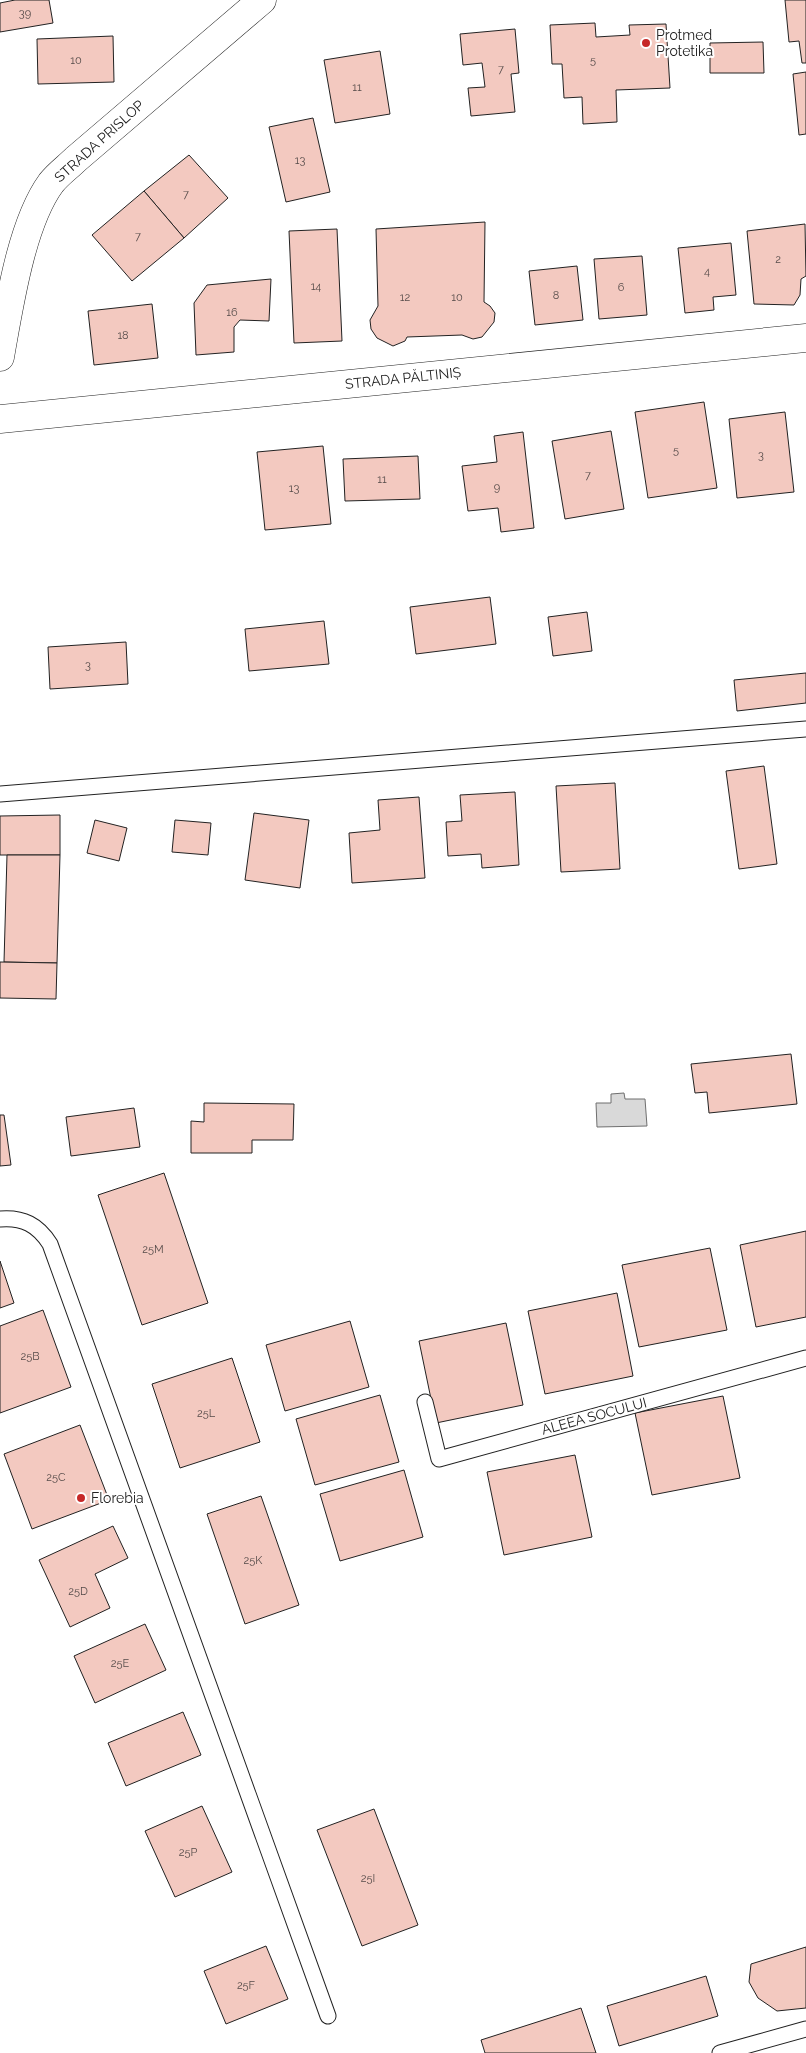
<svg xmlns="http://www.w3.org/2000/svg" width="806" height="2053" viewBox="0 0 806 2053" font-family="Raleway,sans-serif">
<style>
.water{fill:#d9d9d9;stroke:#6f6f6f}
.building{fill:#f3c9c0;stroke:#222}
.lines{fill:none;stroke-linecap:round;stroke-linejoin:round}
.service-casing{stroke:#222;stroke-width:17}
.minor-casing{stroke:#222;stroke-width:29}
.tertiary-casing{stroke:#222;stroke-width:29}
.service{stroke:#fff;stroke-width:15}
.minor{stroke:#fff;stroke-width:28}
.tertiary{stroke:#fff;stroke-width:28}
.poi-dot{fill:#c62828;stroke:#fff;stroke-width:2}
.labels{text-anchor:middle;stroke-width:4;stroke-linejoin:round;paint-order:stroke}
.number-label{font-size:11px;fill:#564c4a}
.poi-label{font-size:14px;fill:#222;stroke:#fff;text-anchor:start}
.street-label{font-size:14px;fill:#222;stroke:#fff}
</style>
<rect width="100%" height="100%" fill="#fff"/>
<polygon class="water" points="624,1093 625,1099 645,1099 647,1126 597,1127 596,1103 611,1103 611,1094"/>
<g class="building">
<polygon points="15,0 49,0 53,23 0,32 0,3"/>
<polygon points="785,0 806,0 806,63 802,63 799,41 789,42"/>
<polygon points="595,23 596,37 630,35 629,25 666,24 670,88 616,90 617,122 583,124 582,97 564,98 562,64 552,64 550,25"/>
<polygon points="515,29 519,73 511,74 515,112 471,116 468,88 485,87 482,63 463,65 460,34"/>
<polygon points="113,36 114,82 38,84 37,39"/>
<polygon points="763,42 764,73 710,73 710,43"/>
<polygon points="380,51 390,114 335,123 324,60"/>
<polygon points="806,72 806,134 799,135 793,74"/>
<polygon points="313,118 330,192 286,202 269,127"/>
<polygon points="189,155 228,198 184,238 144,191"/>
<polygon points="144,191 184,238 132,281 92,235"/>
<polygon points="485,222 484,302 490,306 495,313 494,322 482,337 473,339 462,335 407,337 405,341 393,346 377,338 371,329 370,320 378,306 376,229"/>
<polygon points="805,224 806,276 801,279 800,295 794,305 754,304 747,231"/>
<polygon points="337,229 342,341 294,343 289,231"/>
<polygon points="731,243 736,295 713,297 714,310 685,313 678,248"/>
<polygon points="642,256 647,315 599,319 594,259"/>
<polygon points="577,266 583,320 535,325 529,271"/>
<polygon points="271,279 269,321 240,320 234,327 234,352 196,355 194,303 207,285"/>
<polygon points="152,304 158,358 94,365 88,311"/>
<polygon points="704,402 717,488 648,498 635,412"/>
<polygon points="785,412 794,492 737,498 729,419"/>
<polygon points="611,431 624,509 565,519 552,441"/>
<polygon points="523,432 534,528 501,532 498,508 468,511 462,466 497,462 494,436"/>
<polygon points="323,446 331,524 265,530 257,452"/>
<polygon points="418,456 420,499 345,501 343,459"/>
<polygon points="490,597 496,644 416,654 410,607"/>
<polygon points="587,612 592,651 553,656 548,617"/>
<polygon points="324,621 329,664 249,671 245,629"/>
<polygon points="126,642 128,684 50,689 48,647"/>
<polygon points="806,673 806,703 737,711 734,680"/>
<polygon points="764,766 777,864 739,869 726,771"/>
<polygon points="615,783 620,869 561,872 556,786"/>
<polygon points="515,792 519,865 482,868 481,854 448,856 446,822 462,821 460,795"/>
<polygon points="419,797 425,878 352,883 349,833 380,830 378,800"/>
<polygon points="254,813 309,820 300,888 245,880"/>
<polygon points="60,815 60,855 0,855 0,816"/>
<polygon points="95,820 127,828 119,861 87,853"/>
<polygon points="175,820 211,823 208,855 172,852"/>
<polygon points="7,855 60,855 57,963 4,962"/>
<polygon points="0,962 57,963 56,999 0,998"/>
<polygon points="791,1054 797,1104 709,1113 707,1092 695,1093 691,1064"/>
<polygon points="204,1103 294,1104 293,1140 252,1140 252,1153 191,1153 191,1121 204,1122"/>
<polygon points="134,1108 140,1147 71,1156 66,1117"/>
<polygon points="0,1115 4,1115 11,1165 0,1166"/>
<polygon points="164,1173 208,1303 142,1325 98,1195"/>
<polygon points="806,1231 806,1317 756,1327 740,1245"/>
<polygon points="710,1248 727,1330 639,1347 622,1265"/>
<polygon points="0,1261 14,1303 0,1308"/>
<polygon points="617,1293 633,1376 545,1394 528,1311"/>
<polygon points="43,1310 71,1387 0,1413 0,1326"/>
<polygon points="350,1321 369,1387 285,1411 266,1345"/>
<polygon points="506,1323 523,1405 436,1423 419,1341"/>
<polygon points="232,1358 260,1442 180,1468 152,1384"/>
<polygon points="380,1395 399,1462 315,1485 296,1419"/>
<polygon points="723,1396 740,1478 652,1495 635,1413"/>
<polygon points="80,1425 109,1500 32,1529 4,1454"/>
<polygon points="575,1455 592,1537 504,1555 487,1472"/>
<polygon points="404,1470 423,1537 340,1561 320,1494"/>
<polygon points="261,1496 299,1605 245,1624 207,1514"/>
<polygon points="113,1526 128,1558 95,1574 110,1608 70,1627 39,1560"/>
<polygon points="145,1624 166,1670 95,1703 74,1656"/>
<polygon points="183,1712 201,1755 126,1786 108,1743"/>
<polygon points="202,1806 232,1872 175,1897 145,1831"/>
<polygon points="374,1809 418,1925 362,1946 317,1830"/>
<polygon points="266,1946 288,1999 226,2024 204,1971"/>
<polygon points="806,1947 806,2008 777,2011 758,1998 749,1982 751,1964"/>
<polygon points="706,1976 718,2016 619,2046 607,2006"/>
<polygon points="581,2008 596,2053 485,2053 481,2040"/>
</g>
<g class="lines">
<defs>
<g id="service">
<polyline points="0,794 806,729"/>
<path d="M0 1219C23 1217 38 1225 50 1244L328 2016"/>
<polyline points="425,1402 439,1459 806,1358"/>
<polyline points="720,2053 806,2029"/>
</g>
<polyline id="minor" points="0,419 806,338"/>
<path id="tertiary" d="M0 357C9 307 21 224 51 183 58 174 68 167 76 159L262 0"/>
</defs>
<use href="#service" class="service-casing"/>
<use href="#minor" class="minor-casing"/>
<use href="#tertiary" class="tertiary-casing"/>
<use href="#service" class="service"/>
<use href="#minor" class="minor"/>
<use href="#tertiary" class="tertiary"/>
</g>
<g class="poi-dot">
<circle cx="646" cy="43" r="5"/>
<circle cx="81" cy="1498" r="5"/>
</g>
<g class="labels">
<g class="number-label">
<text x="25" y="17">39</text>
<text x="76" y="64">10</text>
<text x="593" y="64">5</text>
<text x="501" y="73">7</text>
<text x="357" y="91">11</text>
<text x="300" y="164">13</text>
<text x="186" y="198">7</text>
<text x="138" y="240">7</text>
<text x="778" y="263">2</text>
<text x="707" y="275">4</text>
<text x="316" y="290">14</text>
<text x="621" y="291">6</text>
<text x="556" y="299">8</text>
<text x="405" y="301">12</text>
<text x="457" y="301">10</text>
<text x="232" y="316">16</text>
<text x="123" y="339">18</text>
<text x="676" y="454">5</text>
<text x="761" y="459">3</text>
<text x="588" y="479">7</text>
<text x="382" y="483">11</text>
<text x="497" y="491">9</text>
<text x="294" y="492">13</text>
<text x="88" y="669">3</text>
<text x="153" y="1253">25M</text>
<text x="30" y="1360">25B</text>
<text x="206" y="1417">25L</text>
<text x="56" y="1481">25C</text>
<text x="253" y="1564">25K</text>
<text x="78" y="1595">25D</text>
<text x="120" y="1667">25E</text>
<text x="188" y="1856">25P</text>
<text x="368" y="1882">25I</text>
<text x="246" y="1989">25F</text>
</g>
<g class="poi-label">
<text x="656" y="40">Protmed<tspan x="656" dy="16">Protetika</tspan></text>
<text x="91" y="1503">Florebia</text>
</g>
<g class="street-label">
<text transform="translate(99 141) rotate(-42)" y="5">STRADA PRISLOP</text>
<text transform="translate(403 378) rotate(-6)" y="5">STRADA PĂLTINIȘ</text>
<text transform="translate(594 1416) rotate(-15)" y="5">ALEEA SOCULUI</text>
</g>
</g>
</svg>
